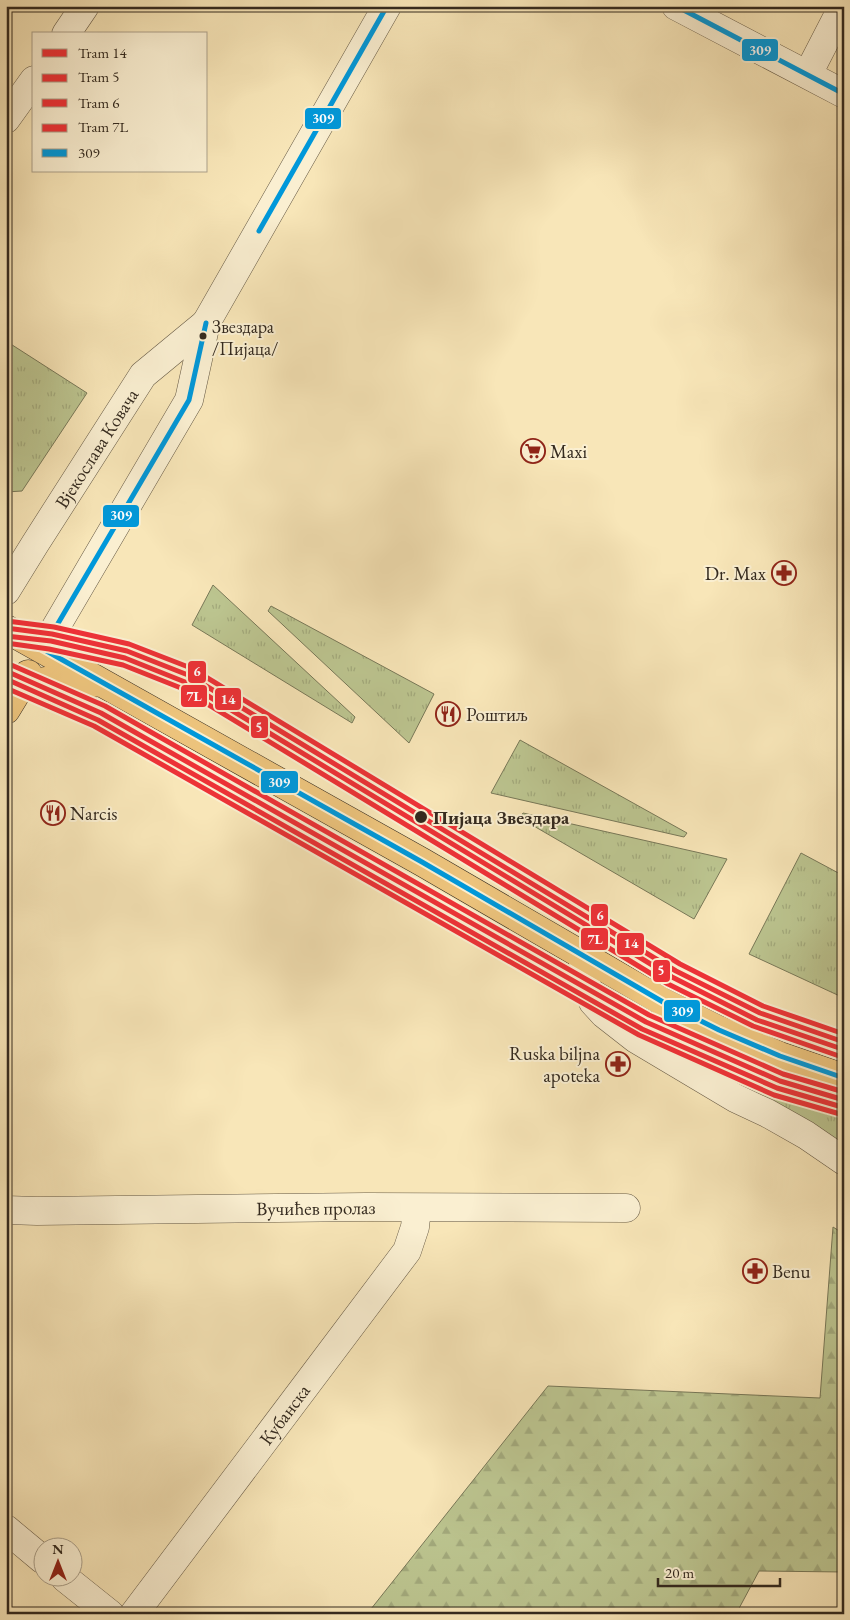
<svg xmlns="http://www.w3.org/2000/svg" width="850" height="1620" viewBox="0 0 850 1620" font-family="'EB Garamond',serif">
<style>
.grass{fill:url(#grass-tufts);stroke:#787858}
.forest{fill:url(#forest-firs);stroke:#787858}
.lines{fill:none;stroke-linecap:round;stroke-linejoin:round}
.minor-casing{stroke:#655945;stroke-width:29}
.major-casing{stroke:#342a1f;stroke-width:29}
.minor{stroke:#faefd1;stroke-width:28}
.major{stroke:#ecc37c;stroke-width:28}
.bus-1-casing{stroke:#faefd1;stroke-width:9}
.bus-1{stroke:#0098da;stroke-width:5}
.tram-1-casing{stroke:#faefd1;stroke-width:9}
.tram-2-casing{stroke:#faefd1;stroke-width:9}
.tram-3-casing{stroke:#faefd1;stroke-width:9}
.tram-4-casing{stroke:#faefd1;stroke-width:9}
.tram-1{stroke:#ed3237;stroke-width:5}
.tram-2{stroke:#ed3237;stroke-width:5}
.tram-3{stroke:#ed3237;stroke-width:5}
.tram-4{stroke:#ed3237;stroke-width:5}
.bus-dot{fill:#342a1f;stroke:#faefd1;stroke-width:2}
.labels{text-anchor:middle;stroke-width:4;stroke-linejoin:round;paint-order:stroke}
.bus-label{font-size:18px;fill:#342a1f;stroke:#faefd1;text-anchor:start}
.street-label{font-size:19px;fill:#342a1f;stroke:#faefd1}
.poi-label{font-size:19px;fill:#342a1f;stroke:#faefd1;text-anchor:start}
.stop-label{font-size:19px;font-weight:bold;fill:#342a1f;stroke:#faefd1;text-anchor:start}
.line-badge{stroke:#faefd1;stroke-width:2}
.badge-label{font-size:14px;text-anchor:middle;font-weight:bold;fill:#fff}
</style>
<defs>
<pattern id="grass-tufts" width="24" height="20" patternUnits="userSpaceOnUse" patternTransform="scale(1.25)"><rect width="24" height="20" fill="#bcc590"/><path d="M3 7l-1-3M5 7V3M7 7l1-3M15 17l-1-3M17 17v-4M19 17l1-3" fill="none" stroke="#a2a97c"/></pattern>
<pattern id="forest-firs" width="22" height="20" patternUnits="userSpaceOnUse" patternTransform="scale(1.25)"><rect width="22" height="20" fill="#bcc590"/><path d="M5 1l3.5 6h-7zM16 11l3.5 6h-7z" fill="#a2a97c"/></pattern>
</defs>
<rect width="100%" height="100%" fill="#f8e6b8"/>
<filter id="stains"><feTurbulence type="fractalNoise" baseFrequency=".004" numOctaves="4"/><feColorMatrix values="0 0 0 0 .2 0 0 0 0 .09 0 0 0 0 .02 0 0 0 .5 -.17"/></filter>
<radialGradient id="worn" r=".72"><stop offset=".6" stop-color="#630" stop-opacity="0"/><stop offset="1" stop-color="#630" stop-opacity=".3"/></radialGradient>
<g class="grass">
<polygon points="6,341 87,393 22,491 6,492"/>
<polygon points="213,585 355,717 352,723 192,625"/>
<polygon points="271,606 434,694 409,743 268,611"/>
<polygon points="520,740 687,833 684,837 491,793"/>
<polygon points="523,813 727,859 694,919 520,818"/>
<polygon points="801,853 844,876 844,998 749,954"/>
<polygon points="708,1068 807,1108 844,1119 844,1151"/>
</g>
<polygon class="forest" points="833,1227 844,1234 844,1572 759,1571 736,1614 367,1614 548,1386 820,1398"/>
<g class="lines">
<defs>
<g id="minor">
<polyline points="676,6 844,94"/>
<polyline points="66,34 85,6"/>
<polyline points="808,74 843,6"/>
<polyline points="6,119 34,80"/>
<path id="s1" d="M6 591 35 544 143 375 206 323"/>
<polyline points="43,649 189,400 206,323 387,6"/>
<polyline points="582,956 587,988 593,1002 604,1014 636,1039 735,1098 767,1113 806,1135 844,1161"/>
<path id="s2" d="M6 1210 37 1211 366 1207 626 1208"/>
<polyline points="6,1529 42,1559"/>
<polyline points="65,1578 110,1614"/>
<path id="s3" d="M134 1614 407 1251 415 1227 417 1208"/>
</g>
<g id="major">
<polyline points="6,629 422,862 663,1002 719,1030 780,1056 844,1078"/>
<path d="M6 686C37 683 64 675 94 683"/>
<polyline points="6,710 28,674"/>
</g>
</defs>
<use href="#minor" class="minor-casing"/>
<use href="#major" class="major-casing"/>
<use href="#minor" class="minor"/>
<use href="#major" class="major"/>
<defs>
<g id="bus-1">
<polyline points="676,6 844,94"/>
<polyline points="259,231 387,6"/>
<polyline points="206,323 189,400 43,649 422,862 663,1002 719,1030 780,1056 844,1078"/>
</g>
</defs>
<use href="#bus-1" class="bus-1-casing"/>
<use href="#bus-1" class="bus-1"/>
<defs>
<g id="tram-1">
<polyline points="6,628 52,634 127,651 188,675 676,971 760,1013 844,1042"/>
<polyline points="6,671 101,713 646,1022 780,1081 844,1100"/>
</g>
<g id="tram-2">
<polyline points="6,636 51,641 125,658 185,682 672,977 757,1020 842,1049"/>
<polyline points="6,679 98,720 642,1029 777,1088 842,1107"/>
</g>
<g id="tram-3">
<polyline points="7,621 54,627 129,644 191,668 680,964 763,1006 844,1034"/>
<polyline points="9,664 105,706 649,1015 783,1074 844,1092"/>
</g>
<g id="tram-4">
<polyline points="6,643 49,649 123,665 181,688 668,984 753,1026 839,1056"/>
<polyline points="6,688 94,726 639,1035 774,1095 840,1114"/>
</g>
</defs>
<use href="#tram-1" class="tram-1-casing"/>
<use href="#tram-2" class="tram-2-casing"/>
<use href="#tram-3" class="tram-3-casing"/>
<use href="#tram-4" class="tram-4-casing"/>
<use href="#tram-1" class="tram-1"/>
<use href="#tram-2" class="tram-2"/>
<use href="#tram-3" class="tram-3"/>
<use href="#tram-4" class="tram-4"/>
</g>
<defs>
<symbol id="supermarket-ring" viewBox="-11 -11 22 22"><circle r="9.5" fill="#faefd1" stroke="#8f2418" stroke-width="1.5"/><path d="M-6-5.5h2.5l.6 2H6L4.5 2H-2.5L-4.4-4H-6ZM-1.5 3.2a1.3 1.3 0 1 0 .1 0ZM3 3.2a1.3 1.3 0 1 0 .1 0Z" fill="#8f2418"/></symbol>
<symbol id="pharmacy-ring" viewBox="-11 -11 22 22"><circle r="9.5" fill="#faefd1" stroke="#8f2418" stroke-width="1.5"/><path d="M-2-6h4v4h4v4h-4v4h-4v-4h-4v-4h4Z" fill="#8f2418"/></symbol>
<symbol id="restaurant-ring" viewBox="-11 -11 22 22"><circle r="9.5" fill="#faefd1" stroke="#8f2418" stroke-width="1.5"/><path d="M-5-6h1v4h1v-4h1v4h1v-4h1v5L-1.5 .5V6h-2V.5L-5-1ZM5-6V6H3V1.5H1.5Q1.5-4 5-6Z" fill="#8f2418"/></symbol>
</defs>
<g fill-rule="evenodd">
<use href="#supermarket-ring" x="519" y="437" width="28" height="28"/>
<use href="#pharmacy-ring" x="770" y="559" width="28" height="28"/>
<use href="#restaurant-ring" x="434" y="700" width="28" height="28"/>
<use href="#restaurant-ring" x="39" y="799" width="28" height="28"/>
<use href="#pharmacy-ring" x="604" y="1050" width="28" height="28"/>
<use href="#pharmacy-ring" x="741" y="1257" width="28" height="28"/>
</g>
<g class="bus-dot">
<circle cx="203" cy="336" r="4.5"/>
<circle cx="421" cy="817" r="7"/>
</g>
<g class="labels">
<g class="bus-label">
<text x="212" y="333">Звездара<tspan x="212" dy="22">/Пијаца/</tspan></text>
</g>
<g class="street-label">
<text dy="7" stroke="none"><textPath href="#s1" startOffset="169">Вјекослава Ковача</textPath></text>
<text dy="7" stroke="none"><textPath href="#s2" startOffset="310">Вучићев пролаз</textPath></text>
<text dy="7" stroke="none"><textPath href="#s3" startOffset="250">Кубанска</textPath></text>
</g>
<g class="poi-label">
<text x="550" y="458">Maxi</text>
<text x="766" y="580" text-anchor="end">Dr. Max</text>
<text x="466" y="721">Роштиљ</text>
<text x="70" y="820">Narcis</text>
<text x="600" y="1060" text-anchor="end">Ruska biljna<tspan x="600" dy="22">apoteka</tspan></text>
<text x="772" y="1278">Benu</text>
</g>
<g class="stop-label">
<text x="433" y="824">Пијаца Звездара</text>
</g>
</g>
<g class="line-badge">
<rect x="741" y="38" width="38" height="24" rx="5" fill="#0098da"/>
<rect x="304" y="107" width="38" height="23" rx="5" fill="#0098da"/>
<rect x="102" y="504" width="38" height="24" rx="5" fill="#0098da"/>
<rect x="187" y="660" width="20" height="24" rx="5" fill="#ed3237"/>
<rect x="180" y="684" width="28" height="24" rx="5" fill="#ed3237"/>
<rect x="214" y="687" width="28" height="24" rx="5" fill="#ed3237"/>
<rect x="250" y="715" width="19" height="24" rx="5" fill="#ed3237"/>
<rect x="260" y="770" width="39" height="24" rx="5" fill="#0098da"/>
<rect x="590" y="903" width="19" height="24" rx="5" fill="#ed3237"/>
<rect x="580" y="927" width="29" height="24" rx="5" fill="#ed3237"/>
<rect x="616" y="932" width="29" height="24" rx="5" fill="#ed3237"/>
<rect x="652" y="959" width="19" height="24" rx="5" fill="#ed3237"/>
<rect x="663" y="999" width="38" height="24" rx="5" fill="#0098da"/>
</g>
<g class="badge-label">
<text x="760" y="55">309</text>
<text x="323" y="123">309</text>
<text x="121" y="520">309</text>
<text x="197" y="676">6</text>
<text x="194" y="701">7L</text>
<text x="228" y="704">14</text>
<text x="259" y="732">5</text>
<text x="279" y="787">309</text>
<text x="600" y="920">6</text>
<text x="595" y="944">7L</text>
<text x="631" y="948">14</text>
<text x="661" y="975">5</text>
<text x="682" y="1016">309</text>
</g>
<rect width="850" height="1620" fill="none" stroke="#f8e6b8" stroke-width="25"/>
<rect x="8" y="8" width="835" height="1605" fill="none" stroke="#342a1f" stroke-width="2.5"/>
<rect x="12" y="12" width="825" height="1595" fill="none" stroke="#342a1f"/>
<rect x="32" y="32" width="175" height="140" fill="#faefd1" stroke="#aba08a"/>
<rect x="42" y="49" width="25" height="8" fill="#ed3237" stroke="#aba08a"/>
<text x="78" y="58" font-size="15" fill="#342a1f">Tram 14</text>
<rect x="42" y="74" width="25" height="8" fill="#ed3237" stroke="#aba08a"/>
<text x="78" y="82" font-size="15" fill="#342a1f">Tram 5</text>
<rect x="42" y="99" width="25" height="8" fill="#ed3237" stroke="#aba08a"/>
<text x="78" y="108" font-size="15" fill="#342a1f">Tram 6</text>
<rect x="42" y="124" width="25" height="8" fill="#ed3237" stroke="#aba08a"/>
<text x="78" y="132" font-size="15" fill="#342a1f">Tram 7L</text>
<rect x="42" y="149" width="25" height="8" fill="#0098da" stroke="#aba08a"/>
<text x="78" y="158" font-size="15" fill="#342a1f">309</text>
<g transform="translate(58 1562)"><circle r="24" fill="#faefd1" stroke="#aba08a"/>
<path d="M0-4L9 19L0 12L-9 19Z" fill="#8f2418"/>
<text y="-8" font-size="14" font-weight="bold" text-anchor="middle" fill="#342a1f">N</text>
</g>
<path d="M658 1578v8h122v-8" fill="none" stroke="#342a1f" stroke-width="2.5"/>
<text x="665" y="1578" font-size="15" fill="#342a1f" stroke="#faefd1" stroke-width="4" paint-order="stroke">20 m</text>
<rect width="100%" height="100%" filter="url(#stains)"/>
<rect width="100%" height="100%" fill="url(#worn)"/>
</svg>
